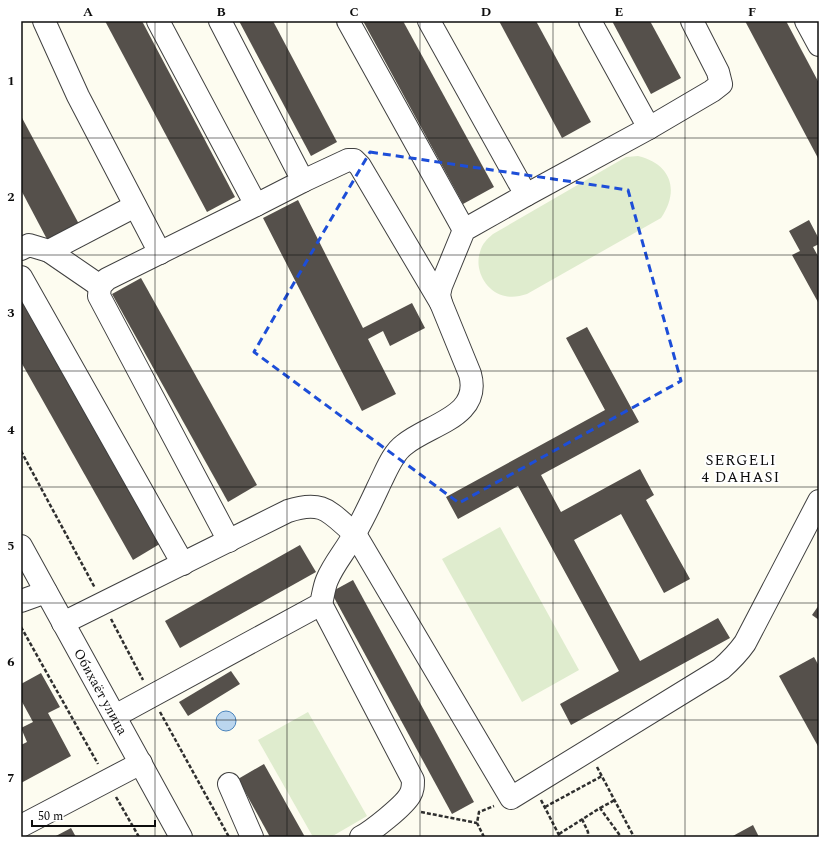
<svg xmlns="http://www.w3.org/2000/svg" width="840" height="858" viewBox="0 0 840 858" font-family="Spectral,serif">
<style>
.pitch{fill:#dfecce}
.water{fill:#bbd6ee;stroke:#4b84bc}
.building{fill:#55504b}
.lines{fill:none;stroke-linecap:round;stroke-linejoin:round}
.minor-casing{stroke:#404040;stroke-width:24}
.path{stroke:#2f2f2f;stroke-width:2.5;stroke-dasharray:4 2;stroke-linecap:butt}
.minor{stroke:#fff;stroke-width:22}
.marked{fill:none;stroke:#1d4ed8;stroke-width:3;stroke-dasharray:8 5;stroke-linejoin:round}
.grid{fill:none;stroke:#0d0d0d;stroke-width:1;stroke-opacity:0.55}
.labels{text-anchor:middle;stroke-width:4;stroke-linejoin:round;paint-order:stroke}
.street-label{font-size:14px;fill:#0d0d0d;stroke:#fff}
.neighbourhood-label{font-size:15px;letter-spacing:1px;fill:#0d0d0d;stroke:#fff}
.neatline{fill:none;stroke:#0d0d0d;stroke-width:1.5}
.grid-label{font-size:13px;text-anchor:middle;font-weight:bold;fill:#0d0d0d}
</style>
<rect width="100%" height="100%" fill="#fdfcf0"/>
<g class="pitch">
<path d="M638 156C671 164 680 190 661 218L527 294C520 296 513 298 505 296 486 292 474 270 480 252 482 244 487 239 493 234L626 157Z"/>
<polygon points="500,527 579,670 522,702 442,559"/>
<polygon points="308,712 367,816 331,837 313,837 258,740"/>
</g>
<circle class="water" cx="226" cy="721" r="10"/>
<g class="building">
<polygon points="105,21 142,21 235,197 207,212"/>
<polygon points="239,21 273,21 337,142 311,156"/>
<polygon points="363,21 403,21 494,187 463,204"/>
<polygon points="499,21 536,21 591,122 562,138"/>
<polygon points="612,21 650,21 681,78 651,94"/>
<polygon points="745,21 786,21 819,83 819,160"/>
<polygon points="21,116 80,226 49,243 21,190"/>
<polygon points="298,200 363,328 412,303 425,328 390,346 383,331 368,339 396,394 362,411 263,218"/>
<polygon points="809,220 819,239 819,244 813,247 819,258 819,304 792,255 800,251 789,231"/>
<polygon points="141,278 257,485 228,502 112,294"/>
<polygon points="21,291 163,542 133,560 21,362"/>
<polygon points="587,327 639,422 541,475 561,512 640,469 654,495 646,500 690,579 664,593 621,514 574,540 640,661 718,618 730,638 571,725 560,704 619,671 518,486 458,519 446,497 605,410 566,338"/>
<polygon points="300,545 316,572 180,648 165,621"/>
<polygon points="353,580 474,802 452,814 331,592"/>
<polygon points="819,605 819,620 812,615"/>
<polygon points="814,657 819,666 819,748 779,676"/>
<polygon points="231,671 240,684 188,716 179,702"/>
<polygon points="41,673 60,707 48,713 71,756 21,783 21,745 27,742 21,728 33,722 21,700 21,684"/>
<polygon points="264,764 305,837 270,837 238,779"/>
<polygon points="753,825 759,837 731,837"/>
<polygon points="71,828 76,837 54,837"/>
</g>
<g class="lines">
<defs>
<g id="minor">
<polyline points="44,21 78,96 160,253"/>
<polyline points="158,21 256,205"/>
<polyline points="220,21 303,181 256,205 107,279 100,286 99,296 229,541"/>
<polyline points="348,21 464,230"/>
<polyline points="429,21 526,195"/>
<polyline points="590,21 649,128"/>
<polyline points="806,21 819,45"/>
<polyline points="303,181 348,160 354,160 360,166 441,303"/>
<polyline points="21,249 29,245 49,251 135,206"/>
<polyline points="49,251 100,286"/>
<polyline points="21,277 183,564"/>
<path id="s1" d="M21 546 181 837"/>
<polyline points="21,601 46,592"/>
<path d="M321 604 413 780C413 786 413 790 410 795 404 806 372 831 361 837"/>
<path d="M63 623 288 511C324 499 330 513 355 534L511 798 721 669C730 661 738 653 745 643L819 501"/>
<path d="M115 716 321 604C323 596 324 587 327 580 334 563 347 549 355 533 365 516 373 498 381 481 387 469 393 453 404 445 429 424 482 417 470 374L441 303 439 295 441 286 464 230 526 195 649 128 712 91 721 84 718 72 692 21"/>
<polyline points="229,784 252,837"/>
<polyline points="21,826 141,763"/>
</g>
</defs>
<use href="#minor" class="minor-casing"/>
<g class="path">
<polyline points="21,451 95,588"/>
<polyline points="111,619 143,680"/>
<polyline points="21,627 98,764"/>
<polyline points="160,712 229,837"/>
<polyline points="597,767 634,837"/>
<polyline points="116,797 139,837"/>
<polyline points="541,800 560,837"/>
<polyline points="545,807 602,776"/>
<polyline points="600,808 615,800"/>
<polyline points="421,812 477,823"/>
<polyline points="582,819 588,832 588,837"/>
<polyline points="559,834 600,808 621,837"/>
<polyline points="484,837 477,823 479,812 494,806"/>
</g>
<use href="#minor" class="minor"/>
</g>
<path class="marked" d="M370 152 628 190 681 381 459 503 254 352Z"/>
<path class="grid" d="M155 21V837M287 21V837M420 21V837M553 21V837M685 21V837M21 138H819M21 255H819M21 371H819M21 487H819M21 603H819M21 720H819"/>
<g class="labels">
<g class="street-label">
<text dy="5" stroke="none"><textPath href="#s1" startOffset="166">Обихаёт улица</textPath></text>
</g>
<g class="neighbourhood-label">
<text x="741" y="465">SERGELI<tspan x="741" dy="17">4 DAHASI</tspan></text>
</g>
</g>
<rect width="840" height="858" fill="none" stroke="#ffffff" stroke-width="44"/>
<path d="M32 820v6h123v-6" fill="none" stroke="#0d0d0d" stroke-width="2"/>
<text x="38" y="820" font-size="12" fill="#0d0d0d" stroke="#ffffff" stroke-width="3" paint-order="stroke">50 m</text>
<rect x="22" y="22" width="796" height="814" class="neatline"/>
<g class="grid-label">
<text x="88" y="16">A</text>
<text x="221" y="16">B</text>
<text x="354" y="16">C</text>
<text x="486" y="16">D</text>
<text x="619" y="16">E</text>
<text x="752" y="16">F</text>
<text x="11" y="85">1</text>
<text x="11" y="201">2</text>
<text x="11" y="317">3</text>
<text x="11" y="434">4</text>
<text x="11" y="550">5</text>
<text x="11" y="666">6</text>
<text x="11" y="782">7</text>
</g>
</svg>
